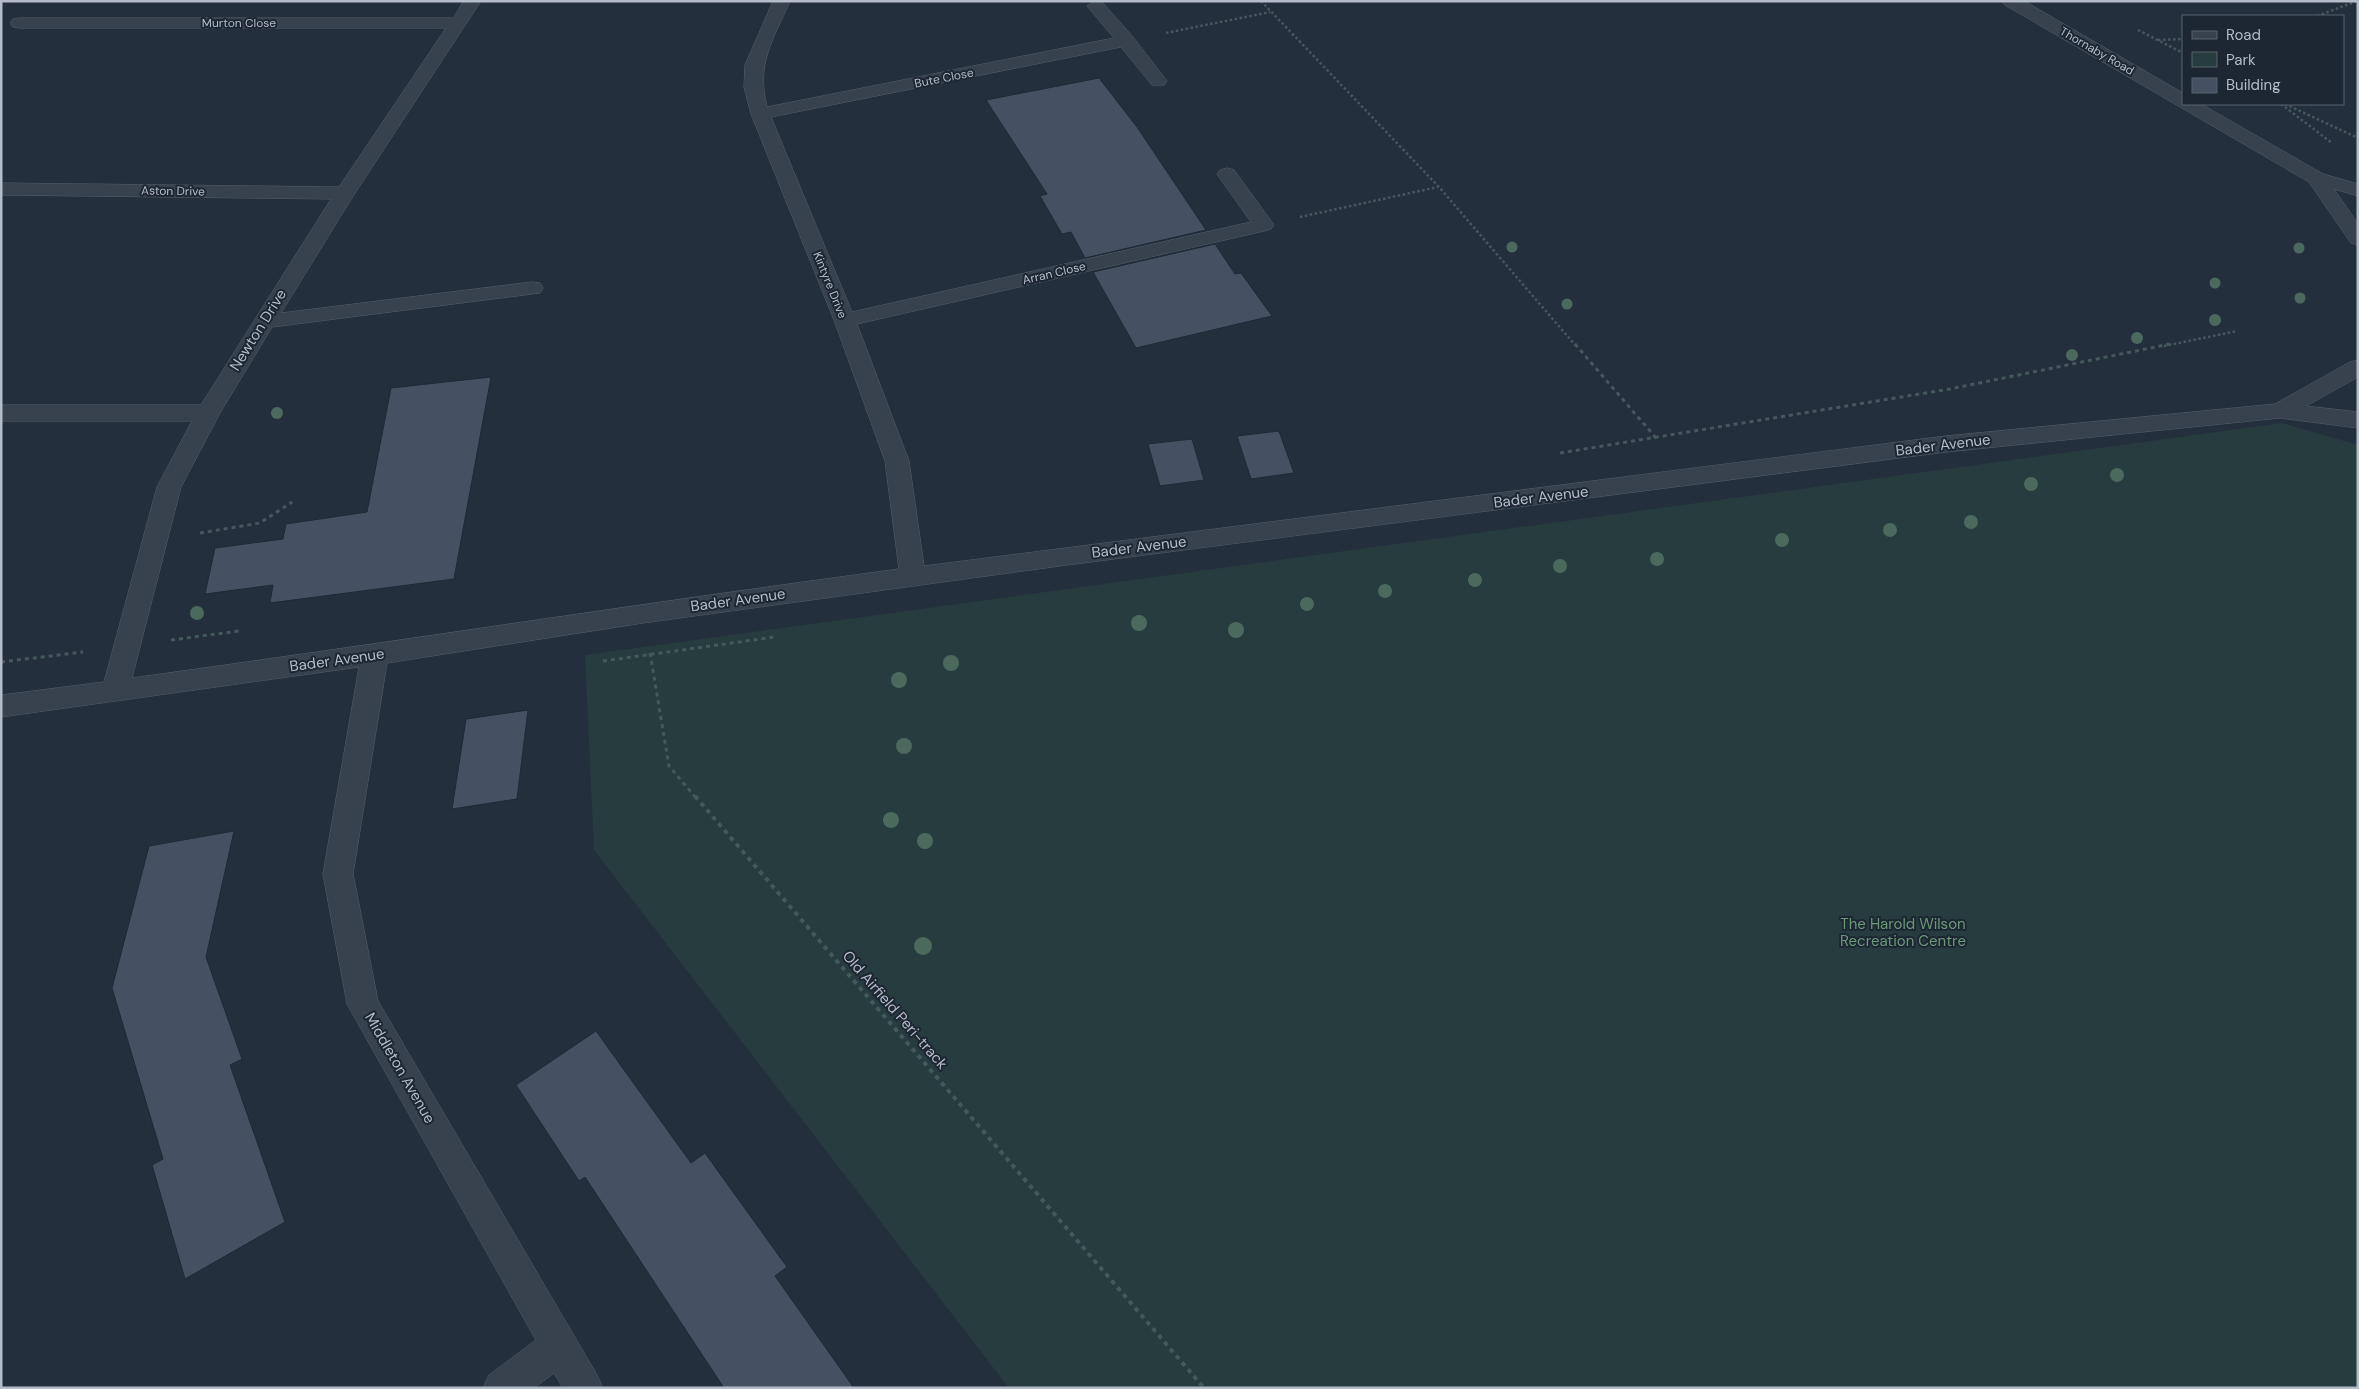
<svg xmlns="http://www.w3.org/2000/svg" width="2359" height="1389" viewBox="0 0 2359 1389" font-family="'DM Sans',sans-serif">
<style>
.green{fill:#263c3f}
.building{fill:#455162;stroke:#1f2835}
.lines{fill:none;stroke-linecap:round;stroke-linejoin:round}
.minor-casing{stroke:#565f6c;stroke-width:1}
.path-far2{stroke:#44595c;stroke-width:2.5;stroke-dasharray:2.5 2.5;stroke-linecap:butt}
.path-far1{stroke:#44595c;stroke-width:3;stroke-dasharray:4 4;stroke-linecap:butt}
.path{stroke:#44595c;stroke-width:4;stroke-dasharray:4.5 4.5;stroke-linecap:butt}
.minor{fill:#38414e;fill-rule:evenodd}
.tree{fill:#4b6a5d}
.labels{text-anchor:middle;stroke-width:4;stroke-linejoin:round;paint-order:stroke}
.far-street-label{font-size:12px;fill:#b4bcc9;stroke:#1d2633}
.street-label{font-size:15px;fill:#b4bcc9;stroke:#1d2633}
.park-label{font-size:15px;fill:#6b9a76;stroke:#1d2633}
</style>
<rect width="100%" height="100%" fill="#242f3e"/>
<polygon class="green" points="2282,423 2358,445 2358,1388 1009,1388 594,850 585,655"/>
<g class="building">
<polygon points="1099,78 1137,127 1206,230 1085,258 1071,232 1062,234 1040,196 1047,194 986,100"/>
<polygon points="1215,244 1235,274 1241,273 1272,316 1136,348 1093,272"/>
<polygon points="491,377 454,579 270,603 273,585 205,594 215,548 283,539 286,524 367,512 391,388"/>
<polygon points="1279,431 1294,473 1251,479 1237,436"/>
<polygon points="1192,439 1204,480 1160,486 1148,444"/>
<polygon points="528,710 517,799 452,809 466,719"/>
<polygon points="234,831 206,957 242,1059 230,1065 285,1222 185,1279 152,1165 163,1159 112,988 149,846"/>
<polygon points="596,1031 691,1163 705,1153 787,1267 775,1276 854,1388 724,1388 585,1177 579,1181 516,1085"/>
</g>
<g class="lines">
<defs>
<g id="minor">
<path d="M464 1H481L355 193 281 313 532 282 540 283 543 288 540 293 532 294 272 327 220 413 181 487 132 678C388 643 643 603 899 569L885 461 834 320 751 114 744 87 745 65 773 1H790C773 41 756 62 767 107L1114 38 1087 6 1095 1 1102 2 1133 37 1167 81 1164 85H1152L1121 47 771 117 852 312 1251 222 1217 174 1220 170 1227 168 1234 170 1274 225 1271 229 1264 231 857 324 909 461 924 566 1946 436 2275 404 2350 362 2358 360V377L2306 406 2358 412V428L2280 418 1946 452 1067 565 643 623 387 663 353 874 378 1001 597 1375 603 1388H563L554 1373 534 1388H483L489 1375 536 1340 347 1004 323 874 359 667 1 717V695L104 682 157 487 192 421H1V405H201L331 199 1 195V183L339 187 446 28H19L13 27 10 23 13 19 19 18H453Z"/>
<polygon points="2003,1 2024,1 2183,93 2183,104 2201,104 2323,174 2358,184 2358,196 2334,189 2358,224 2358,245 2351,243 2309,182 2005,5"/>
</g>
</defs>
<use href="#minor" class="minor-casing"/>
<g class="path-far2">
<polyline points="1261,1 1439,187 1576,346"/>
<polyline points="2317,16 2357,1"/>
<polyline points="2138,30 2183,53"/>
<polyline points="1166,33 1270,12"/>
<polyline points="2158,40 2183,39"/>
<polyline points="2281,104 2332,143"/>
<polyline points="2285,104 2358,138"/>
<polyline points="1300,217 1438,187"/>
<polyline points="2164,346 2237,331"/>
</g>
<g class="path-far1">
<polyline points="1575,344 1656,438"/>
<polyline points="1560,453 1950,389 2170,344"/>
<polyline points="200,533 260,523 292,502"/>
<polyline points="171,640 239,631"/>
<polyline points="650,653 669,766 696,798"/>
<polyline points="603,661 775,637"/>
<polyline points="1,662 83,652"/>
</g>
<polyline class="path" points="695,796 1204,1388"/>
<use href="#minor" class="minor"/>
</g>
<g class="tree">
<circle cx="1512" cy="247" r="5.5"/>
<circle cx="2299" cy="248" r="5.5"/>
<circle cx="2215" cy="283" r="5.5"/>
<circle cx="2300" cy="298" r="5.5"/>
<circle cx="1567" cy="304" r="5.5"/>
<circle cx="2215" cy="320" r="6"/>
<circle cx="2137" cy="338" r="6"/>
<circle cx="2072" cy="355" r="6"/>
<circle cx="277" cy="413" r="6"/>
<circle cx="2117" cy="475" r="7"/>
<circle cx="2031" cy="484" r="7"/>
<circle cx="1971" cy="522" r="7"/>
<circle cx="1890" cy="530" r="7"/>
<circle cx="1782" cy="540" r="7"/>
<circle cx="1657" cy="559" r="7"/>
<circle cx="1560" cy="566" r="7"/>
<circle cx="1475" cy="580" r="7"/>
<circle cx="1385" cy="591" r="7"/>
<circle cx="1307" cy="604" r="7"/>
<circle cx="197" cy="613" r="7"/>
<circle cx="1139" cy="623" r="8"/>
<circle cx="1236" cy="630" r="8"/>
<circle cx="951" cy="663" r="8"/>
<circle cx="899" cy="680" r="8"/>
<circle cx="904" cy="746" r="8"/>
<circle cx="891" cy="820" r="8"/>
<circle cx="925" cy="841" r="8"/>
<circle cx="923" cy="946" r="9"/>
</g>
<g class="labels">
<g class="far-street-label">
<text x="239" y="27">Murton Close</text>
<text transform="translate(2097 51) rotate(30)" y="4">Thornaby Road</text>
<text transform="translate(944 78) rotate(-11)" y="4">Bute Close</text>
<text transform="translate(173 191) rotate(1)" y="4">Aston Drive</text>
<text transform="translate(1054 273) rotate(-13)" y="4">Arran Close</text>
<text transform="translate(830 285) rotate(68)" y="4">Kintyre Drive</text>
</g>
<g class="street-label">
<text transform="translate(258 330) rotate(-58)" y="5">Newton Drive</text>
<text transform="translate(1943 445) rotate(-7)" y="5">Bader Avenue</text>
<text transform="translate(1541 497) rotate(-7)" y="5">Bader Avenue</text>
<text transform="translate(1139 547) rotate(-7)" y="5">Bader Avenue</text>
<text transform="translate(738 600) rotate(-8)" y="5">Bader Avenue</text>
<text transform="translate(337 660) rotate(-8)" y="5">Bader Avenue</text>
<text transform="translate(895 1010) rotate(49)" y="5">Old Airfield Peri-track</text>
<text transform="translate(400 1068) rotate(60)" y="5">Middleton Avenue</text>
</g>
<g class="park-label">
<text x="1903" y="929">The Harold Wilson<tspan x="1903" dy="17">Recreation Centre</tspan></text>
</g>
</g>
<rect width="2359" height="1389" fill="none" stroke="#b4bcc9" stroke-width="5"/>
<rect x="2182" y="15" width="162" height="90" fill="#1d2633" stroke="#59626f"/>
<rect x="2192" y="31" width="25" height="8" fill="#38414e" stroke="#59626f"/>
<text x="2226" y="40" font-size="15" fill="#b4bcc9">Road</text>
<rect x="2192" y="52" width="25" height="15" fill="#263c3f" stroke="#59626f"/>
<text x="2226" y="65" font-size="15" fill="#b4bcc9">Park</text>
<rect x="2192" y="78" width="25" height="15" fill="#455162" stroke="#59626f"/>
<text x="2226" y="90" font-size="15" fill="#b4bcc9">Building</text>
</svg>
